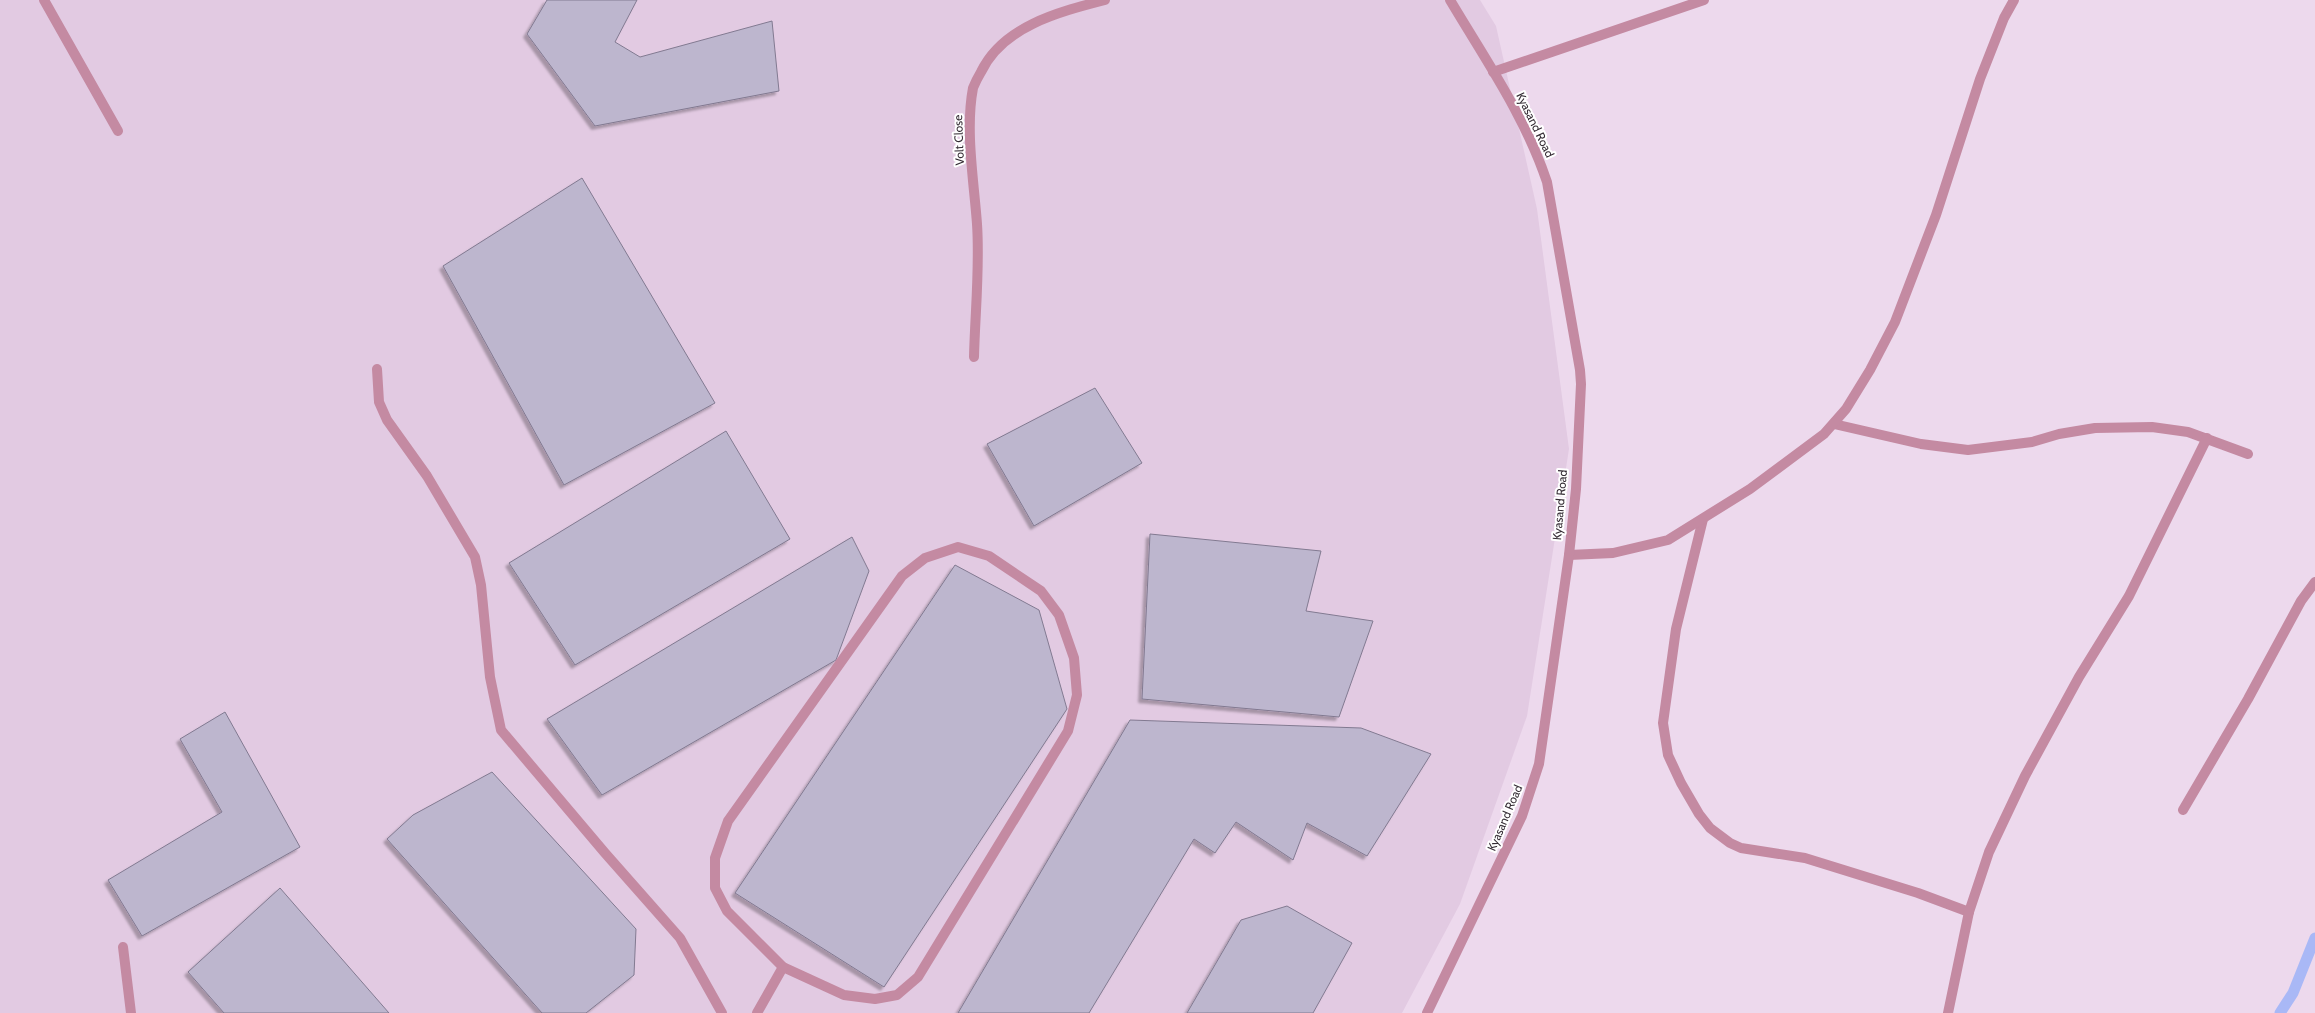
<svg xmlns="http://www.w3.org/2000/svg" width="2315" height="1013" viewBox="0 0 2315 1013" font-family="Cabin,sans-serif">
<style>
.built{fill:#e2cae2}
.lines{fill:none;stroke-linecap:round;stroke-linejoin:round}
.stream{stroke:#a9b8f6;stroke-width:11}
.building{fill:#bdb6ce;stroke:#827a91;filter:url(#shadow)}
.minor{stroke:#c48aa2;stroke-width:10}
.labels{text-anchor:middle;stroke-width:4;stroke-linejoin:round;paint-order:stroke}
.street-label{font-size:12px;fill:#342c34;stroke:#fff}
</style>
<defs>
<filter id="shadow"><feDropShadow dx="-3.5" dy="3.5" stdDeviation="1" flood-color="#0004"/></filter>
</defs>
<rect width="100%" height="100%" fill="#edd9ed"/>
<polygon class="built" points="0,0 1480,0 1496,26 1537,209 1569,449 1527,716 1460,904 1402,1013 0,1013"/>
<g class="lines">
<polyline class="stream" points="2280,1013 2293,993 2315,938"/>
</g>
<g class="building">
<polygon points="547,0 637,0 615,42 640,57 772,21 779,91 595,126 527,34"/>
<polygon points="582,178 715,403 564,485 443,266"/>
<polygon points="1095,388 1142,463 1034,526 987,444"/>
<polygon points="726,431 790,539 575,665 509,563"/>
<polygon points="1150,534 1321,551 1306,611 1373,621 1339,717 1142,699"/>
<polygon points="852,537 869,571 836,660 602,795 547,719"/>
<polygon points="955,565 1039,610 1067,709 884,987 735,893"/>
<polygon points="225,712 300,847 142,936 108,880 222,812 180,739"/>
<polygon points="1130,720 1361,728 1431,754 1367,856 1307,823 1293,860 1236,822 1215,853 1194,839 1089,1013 958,1013"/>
<polygon points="492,772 636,929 634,975 586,1013 542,1013 387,839 413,815"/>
<polygon points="280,888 389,1013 224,1013 188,972"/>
<polygon points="1287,906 1352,943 1313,1013 1187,1013 1241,920"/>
</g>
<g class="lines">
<g class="minor">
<polyline points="44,0 118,131"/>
<polyline points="1493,72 1704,0"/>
<path d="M974 357C975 313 980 268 977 224 974 182 965 130 973 88 975 83 978 77 981 72 1003 26 1059 12 1105 0"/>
<polyline points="377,369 379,402 387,420 427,476 475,557 481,585 490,677 501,730 605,853 680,938 722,1013"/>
<polyline points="1834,424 1921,444 1968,450 2032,442 2059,434 2095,428 2152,427 2188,432 2248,454"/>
<polyline points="1703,519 1676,629 1663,723 1668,755 1681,783 1699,814 1710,828 1730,843 1741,848 1805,858 1918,893 1969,912"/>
<polygon points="958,547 989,556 1041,591 1059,615 1074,658 1077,695 1068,731 918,977 897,995 875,999 844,995 783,967 727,911 715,888 715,858 728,821 902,576 925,558"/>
<polyline points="1569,555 1613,553 1668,540 1750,489 1824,434 1846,409 1870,370 1895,322 1936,215 1980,79 2004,18 2014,0"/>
<polyline points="2183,810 2248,699 2301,601 2315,582"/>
<polyline points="123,947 131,1013"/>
<polyline points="757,1013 783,967"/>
<path d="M1427 1013 1522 816 1539 764 1569 555 1576 489 1581 384 1580 370 1547 182C1525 116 1485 59 1450 0"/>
<polyline points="1948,1013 1969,912 1989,852 2025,776 2079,677 2129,596 2207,438"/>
</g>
</g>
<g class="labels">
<g class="street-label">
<text transform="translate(1535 125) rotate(64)" y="4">Kyasand Road</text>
<text transform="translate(959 140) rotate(-92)" y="4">Volt Close</text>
<text transform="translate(1560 505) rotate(-85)" y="4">Kyasand Road</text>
<text transform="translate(1505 818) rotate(-67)" y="4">Kyasand Road</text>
</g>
</g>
</svg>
